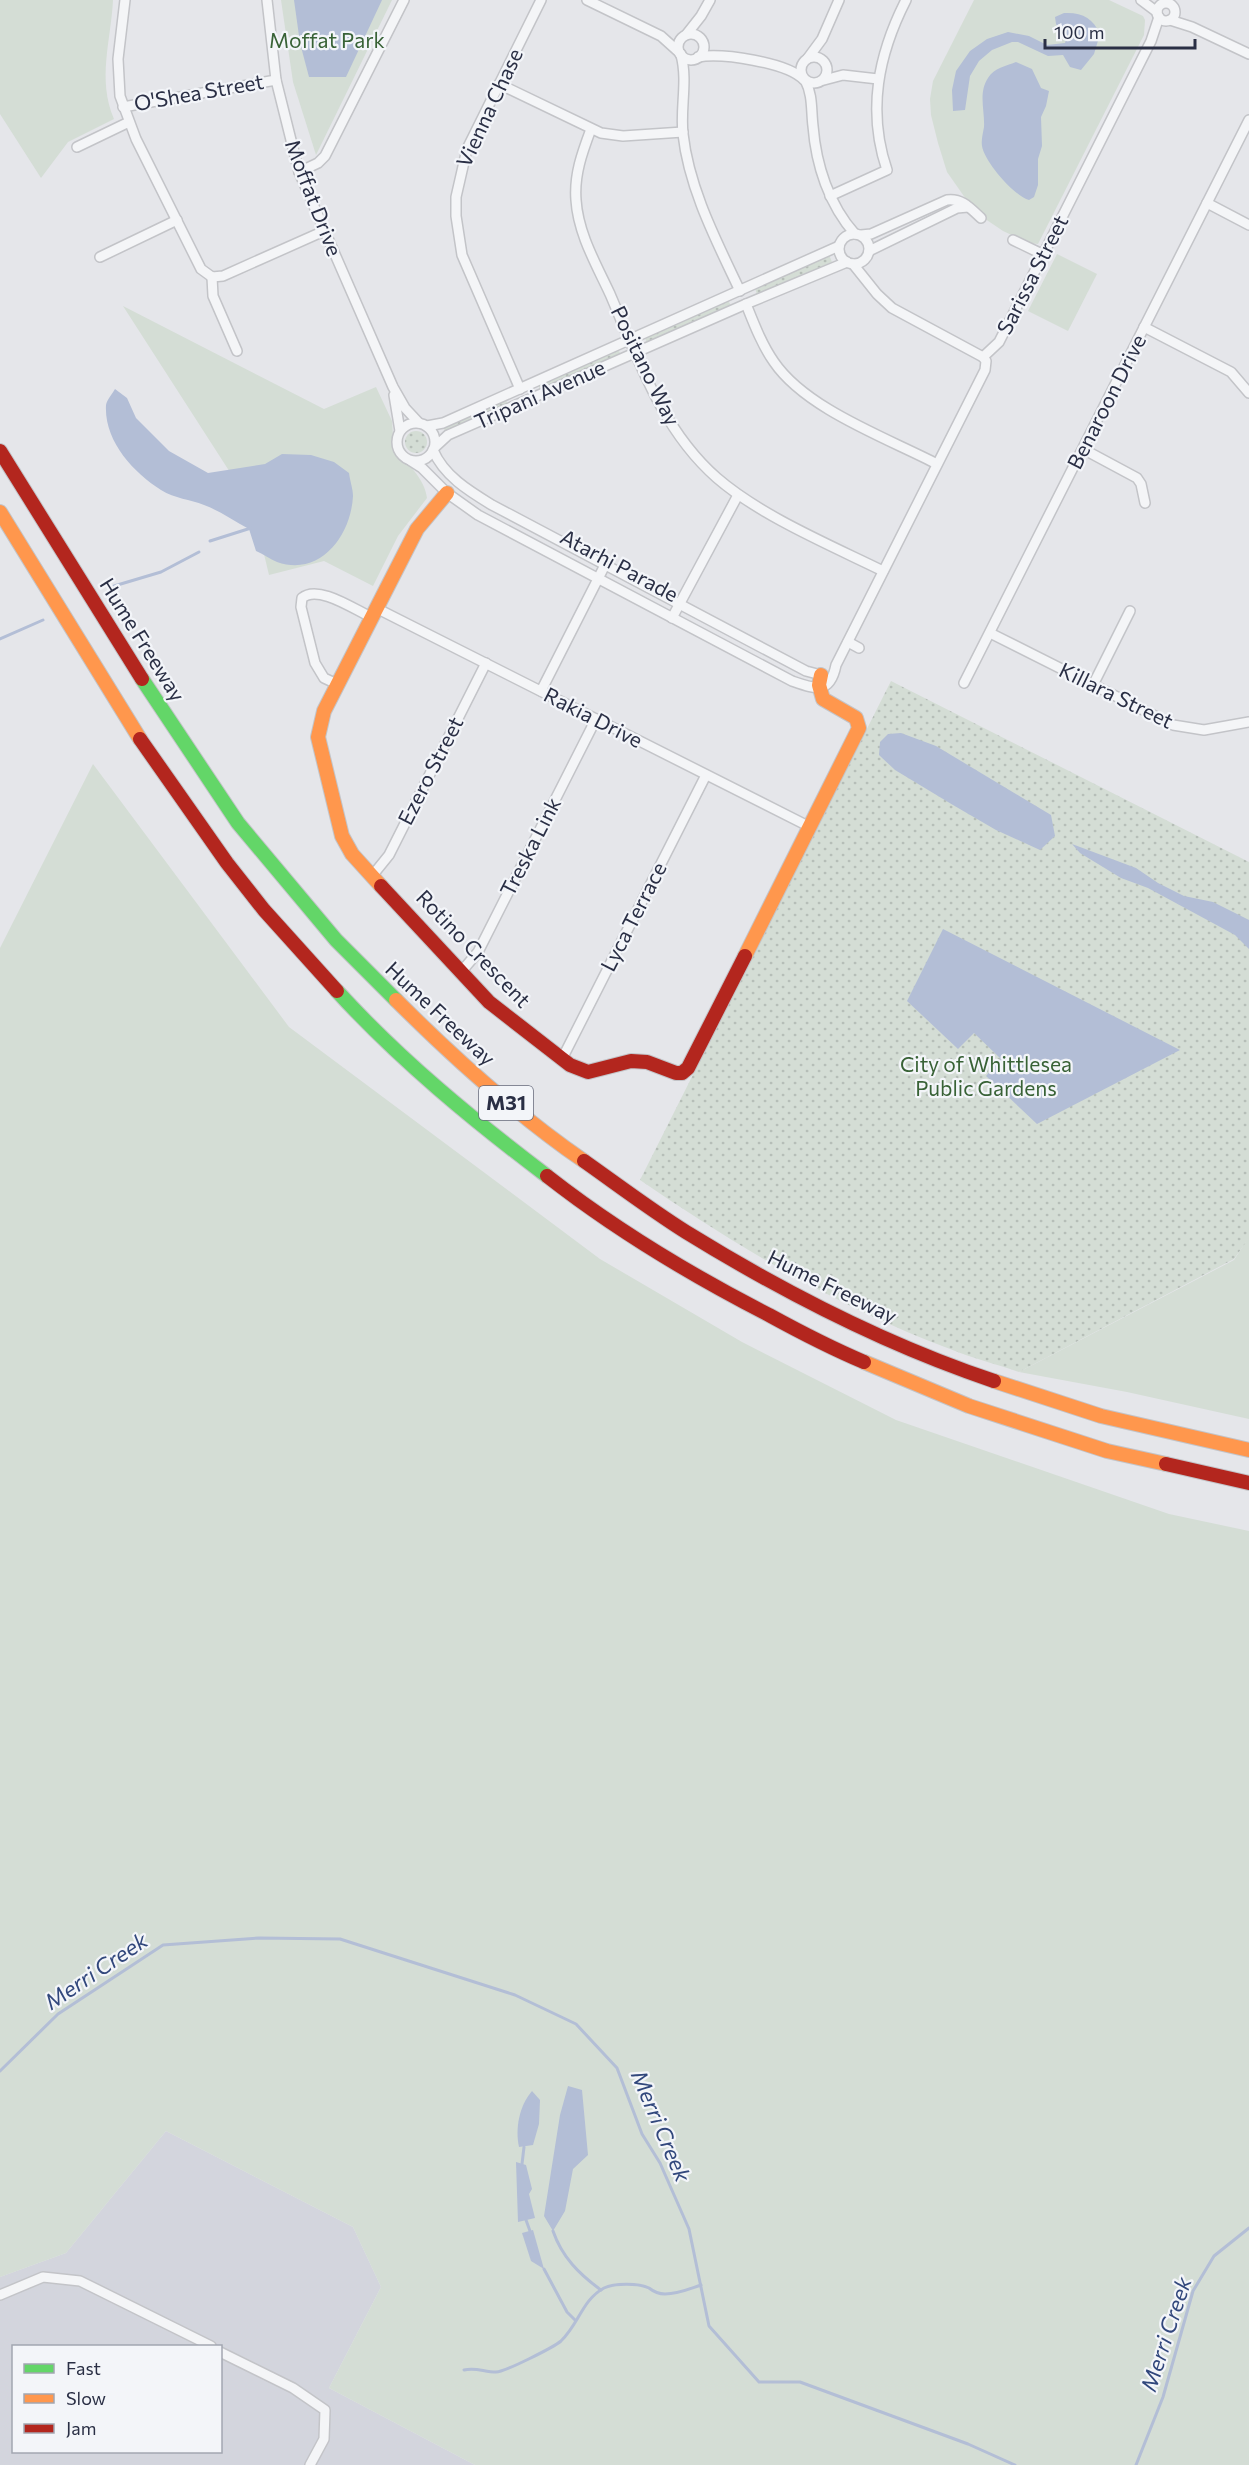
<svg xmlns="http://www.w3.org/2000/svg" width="1249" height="2465" viewBox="0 0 1249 2465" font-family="Commissioner,sans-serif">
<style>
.built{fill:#d3d5dd;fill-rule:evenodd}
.green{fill:#d4ddd5}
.garden{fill:url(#garden-dots)}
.water{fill:#b3bed6}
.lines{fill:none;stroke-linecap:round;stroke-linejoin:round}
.stream{stroke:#b3bed6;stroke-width:3}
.street-casing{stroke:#c3c4c8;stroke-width:12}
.fast-casing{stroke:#c3c4c8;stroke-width:16}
.slow-casing{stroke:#c3c4c8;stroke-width:16}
.jam-casing{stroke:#c3c4c8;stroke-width:16}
.street{stroke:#f4f5f7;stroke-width:9}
.fast{stroke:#63d668;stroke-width:14}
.slow{stroke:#ff974d;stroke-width:14}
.jam{stroke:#b3261e;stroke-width:14}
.labels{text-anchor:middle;stroke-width:4.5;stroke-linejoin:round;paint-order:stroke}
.shield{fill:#f3f5f9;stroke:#666a7b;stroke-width:1.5}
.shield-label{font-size:20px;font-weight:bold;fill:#2a2f45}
.park-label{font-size:21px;fill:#386236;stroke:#f3f5f9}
.street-label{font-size:21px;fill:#2a2f45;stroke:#f3f5f9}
.water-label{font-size:22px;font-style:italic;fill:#31477c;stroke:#f3f5f9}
</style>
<defs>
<pattern id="garden-dots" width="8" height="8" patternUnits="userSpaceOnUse" patternTransform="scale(1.5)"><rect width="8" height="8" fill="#d4ddd5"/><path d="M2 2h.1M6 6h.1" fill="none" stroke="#b6beb8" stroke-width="1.8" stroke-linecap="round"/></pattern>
</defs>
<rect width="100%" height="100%" fill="#e5e6ea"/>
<path class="built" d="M166 2131 353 2227 381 2287 329 2388 475 2465H0V2277L66 2253ZM14 2346H220V2452H14Z"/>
<g class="green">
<path d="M0 0H113C111 41 97 79 114 119L68 142 41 178 0 114Z"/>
<polygon points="281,0 392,0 316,155 293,82"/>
<polygon points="974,0 1109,0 1143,16 1145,20 1144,35 1038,244 1029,243 1003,231 975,212 947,172 938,143 931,115 930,99 933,81"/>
<polygon points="1057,254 1097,274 1068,331 1028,311"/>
<path d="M123 306 324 409 376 387 392 421 394 451C407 462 425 479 427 498L398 536 373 586 324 561 269 575 253 508Z"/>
<polygon points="93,764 289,1027 600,1259 742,1342 896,1420 1169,1514 1249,1531 1249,2465 475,2465 329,2388 381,2287 353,2227 166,2131 66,2253 0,2277 0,948"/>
<polygon points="1249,1237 1249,1419 1127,1392 1019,1372 1234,1260"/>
</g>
<g class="garden">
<polygon points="829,255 832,262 757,295 755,288"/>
<polygon points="728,300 731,306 647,343 645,338"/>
<polygon points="618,349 621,355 540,390 538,384"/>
<polygon points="505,399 508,404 445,432 443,426"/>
<circle cx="416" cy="442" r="11"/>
<path d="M891 681 1249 862V1238L1234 1259 1019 1372C996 1364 972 1358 950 1349 840 1308 736 1246 640 1180Z"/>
</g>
<g class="water">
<polygon points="294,0 382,0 346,77 309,77 300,43"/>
<path d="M1064 13C1082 12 1093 18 1100 34L1094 54 1081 70 1070 67 1063 55 1048 56 1018 42H1012L992 50 979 61 970 76 965 110 953 111 952 90 956 71 970 51 987 39 1008 32 1029 36 1047 45 1065 43 1066 40 1056 24 1055 17Z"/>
<path d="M1016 62 1032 69 1041 88 1049 91 1046 106 1041 117 1042 146 1038 159V185L1034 197 1029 200C1014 196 984 161 982 146 981 140 983 133 984 127 985 111 978 93 988 78 994 68 1006 66 1016 62Z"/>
<path d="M115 389 127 398 136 418 169 451 208 473 265 464 282 454 311 455 334 462 349 473C350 481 353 489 353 496 351 536 320 577 277 562 270 559 263 554 256 551L249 529C234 521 220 511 204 505 190 499 175 499 161 490 133 472 104 441 106 405 107 400 112 394 115 389Z"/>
<polygon points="901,733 936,746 1051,815 1055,836 1040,850 996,830 953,805 895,770 879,755 880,742 888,734"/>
<polygon points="1072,844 1136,868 1158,883 1184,896 1213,902 1249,920 1249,949 1235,935 1148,888 1121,878 1080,853"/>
<polygon points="943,929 1180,1050 1037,1124 986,1076 1001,1059 974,1033 958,1049 907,1001"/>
<polygon points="568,2086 582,2090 588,2155 573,2169 565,2211 553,2231 544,2216 560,2115"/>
<path d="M532 2091 540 2100 539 2124 533 2145 519 2147C515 2129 519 2106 532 2091Z"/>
<polygon points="516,2162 526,2165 532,2189 529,2194 535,2218 518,2222"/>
<polygon points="533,2230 544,2269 531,2261 522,2233"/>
</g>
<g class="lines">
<g class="stream">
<polyline points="210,541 251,528"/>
<polyline points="114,586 161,572 199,552"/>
<polyline points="0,639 43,620"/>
<polyline points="0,2071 58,2014 163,1945 259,1938 340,1939 515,1995 576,2024 617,2068 642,2134 660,2163 689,2229 709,2326 759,2382 800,2382 968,2444 1015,2465"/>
<polyline points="522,2164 524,2147"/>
<polyline points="526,2220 530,2231"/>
<path d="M553 2231C562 2257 579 2274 601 2290"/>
<polyline points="544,2269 567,2312 575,2320"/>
<path d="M464 2370C476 2367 484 2372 496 2372 505 2372 554 2347 561 2341 579 2324 582 2300 604 2288 614 2283 639 2283 649 2288 654 2292 658 2294 665 2294 678 2294 689 2289 701 2285"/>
<polyline points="1136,2465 1163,2397 1193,2291 1214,2256 1249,2228"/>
</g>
<defs>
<g id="street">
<polyline points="125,0 118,59 120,96 136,139 201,269 212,277"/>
<polyline points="267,0 276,80 299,172 393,387 405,408 419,423"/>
<polyline points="587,0 661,36 681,54"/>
<polyline points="1141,0 1157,12"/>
<circle cx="1166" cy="12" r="9"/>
<polyline points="1170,20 1192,27 1249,54"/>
<circle cx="691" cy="47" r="13"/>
<polyline points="686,35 701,16 710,0"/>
<path d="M681 55C688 81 680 108 683 134 689 189 717 242 740 291"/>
<circle cx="814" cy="70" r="13"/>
<path d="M698 57C722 53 787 62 804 80"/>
<polyline points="808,58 822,39 839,0"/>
<path d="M805 80C813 95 811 110 813 126 816 165 829 205 855 234"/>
<polyline points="824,80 843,75 878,79"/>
<polyline points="499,84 601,133 623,136 683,132"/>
<polyline points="123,107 276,80"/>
<path d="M591 129C582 153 574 175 576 200 578 233 596 264 610 294 638 359 662 430 717 478 761 516 830 545 883 571"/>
<polyline points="77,147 129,122"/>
<polyline points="299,172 318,163 325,156 404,0"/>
<path d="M830 196 887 170C867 111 878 55 906 0"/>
<polyline points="1207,203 1249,225"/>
<circle cx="854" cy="249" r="15"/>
<path d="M861 235 871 234 947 200C962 198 970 208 981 218"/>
<polyline points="1013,240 1044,255"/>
<polyline points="869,251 957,208 968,207"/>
<polyline points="100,257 177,220"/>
<polyline points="853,264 877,294 892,308 983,357"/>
<polyline points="212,277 223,276 324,231"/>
<polyline points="212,277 213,296 237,351"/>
<path d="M746 304C754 324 762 345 774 362 806 409 887 438 937 464"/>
<polyline points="1144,327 1231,372 1249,393"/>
<polyline points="520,389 462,255 456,216 456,197 467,149 541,0"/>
<polyline points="394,395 400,431"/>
<circle cx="416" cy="442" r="19"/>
<polyline points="427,426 443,423 839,246"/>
<polyline points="435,447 448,435 746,304 847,262"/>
<polyline points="1083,449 1137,478 1141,484 1145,503"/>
<path d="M433 450C444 476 469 491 492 505L806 671 821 675"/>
<path d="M411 461 422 468 447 493 478 515 792 681C815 689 830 695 836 665L985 370 986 361 983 357 999 342 1151 41 1159 17"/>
<polyline points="376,608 810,827"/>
<polyline points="672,618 738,495"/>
<polyline points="990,633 1173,725 1204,730 1249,722"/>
<polyline points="848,642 859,648"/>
<polyline points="964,683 1249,120"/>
<path d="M337 684 324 678 315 663 301 607 302 598C318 584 355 610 371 617"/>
<polyline points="1093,685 1130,611"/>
<polyline points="541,691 605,565"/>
<polyline points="372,876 389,855 486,663"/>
<polyline points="461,972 478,952 596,719"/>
<polyline points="562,1059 706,775"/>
<polyline points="0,2295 43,2277 80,2281 211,2346"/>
<polyline points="220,2352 293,2388 325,2410 324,2439 310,2465"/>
</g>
<g id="fast">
<polyline points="142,679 238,823 336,940 396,1000"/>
<path d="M337 991C400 1060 473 1120 547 1176"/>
</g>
<g id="slow">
<polyline points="0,512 140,739"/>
<polyline points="381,886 352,854 342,836 318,737 324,711 417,529 447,493"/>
<polyline points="745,956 859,728 856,718 823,699 819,685 821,675"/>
<path d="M396 1000C454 1058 517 1115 584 1161"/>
<polyline points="864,1362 969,1406 1107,1451 1166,1464"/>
<polyline points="994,1381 1101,1416 1249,1450"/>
</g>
<g id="jam">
<polyline points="0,451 142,679"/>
<polyline points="140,739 227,863 264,910 337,991"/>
<polyline points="381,886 489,1002 570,1065 588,1072 631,1061 647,1062 676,1073 682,1073 688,1068 745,956"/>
<path d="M584 1161C618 1185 651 1210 686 1232 780 1290 889 1346 994 1381"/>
<path d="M547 1176C616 1230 691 1275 769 1315 800 1332 831 1348 864 1362"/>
<polyline points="1166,1464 1249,1483"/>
</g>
</defs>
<use href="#street" class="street-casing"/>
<use href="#fast" class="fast-casing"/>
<use href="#slow" class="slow-casing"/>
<use href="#jam" class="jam-casing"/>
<use href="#street" class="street"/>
<use href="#fast" class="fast"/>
<use href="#slow" class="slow"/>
<use href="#jam" class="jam"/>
</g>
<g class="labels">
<rect class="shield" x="479" y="1086" width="54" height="34" rx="4.5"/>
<g class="shield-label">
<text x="506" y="1110">M31</text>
</g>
<g class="park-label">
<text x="327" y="48">Moffat Park</text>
<text x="986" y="1072">City of Whittlesea<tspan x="986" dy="24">Public Gardens</tspan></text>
</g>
<g class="street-label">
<text transform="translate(199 93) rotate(-10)" y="7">O'Shea Street</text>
<text transform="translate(490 108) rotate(-65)" y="7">Vienna Chase</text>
<text transform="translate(313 198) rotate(69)" y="7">Moffat Drive</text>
<text transform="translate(1033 275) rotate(-63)" y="7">Sarissa Street</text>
<text transform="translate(645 366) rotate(64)" y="7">Positano Way</text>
<text transform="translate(540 395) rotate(-24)" y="7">Tripani Avenue</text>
<text transform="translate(1107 402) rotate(-63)" y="7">Benaroon Drive</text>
<text transform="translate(619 566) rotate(28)" y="7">Atarhi Parade</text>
<text transform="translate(142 640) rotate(58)" y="7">Hume Freeway</text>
<text transform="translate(1116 696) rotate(26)" y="7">Killara Street</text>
<text transform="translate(593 718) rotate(27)" y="7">Rakia Drive</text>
<text transform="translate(431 771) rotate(-63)" y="7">Ezero Street</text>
<text transform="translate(531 847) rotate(-63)" y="7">Treska Link</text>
<text transform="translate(634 917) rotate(-63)" y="7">Lyca Terrace</text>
<text transform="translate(473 949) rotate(46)" y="7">Rotino Crescent</text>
<text transform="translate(440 1014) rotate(43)" y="7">Hume Freeway</text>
<text transform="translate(832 1287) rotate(26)" y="7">Hume Freeway</text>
</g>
<g class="water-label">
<text transform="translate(96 1971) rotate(-34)" y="8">Merri Creek</text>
<text transform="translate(661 2126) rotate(67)" y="8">Merri Creek</text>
<text transform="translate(1166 2334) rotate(-72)" y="8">Merri Creek</text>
</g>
</g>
<rect x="12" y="2345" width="210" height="108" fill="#f3f5f9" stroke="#a3a6b1" stroke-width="1.5"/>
<rect x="24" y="2364" width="30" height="9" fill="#63d668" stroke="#a3a6b1" stroke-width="1.5"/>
<text x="66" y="2375" font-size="18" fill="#2a2f45">Fast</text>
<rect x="24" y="2394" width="30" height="9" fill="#ff974d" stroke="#a3a6b1" stroke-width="1.5"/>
<text x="66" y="2405" font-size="18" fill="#2a2f45">Slow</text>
<rect x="24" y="2424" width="30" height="9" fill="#b3261e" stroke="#a3a6b1" stroke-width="1.5"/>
<text x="66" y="2435" font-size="18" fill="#2a2f45">Jam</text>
<path d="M1045 39v9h150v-9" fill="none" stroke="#2a2f45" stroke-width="3"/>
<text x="1054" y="39" font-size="18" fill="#2a2f45" stroke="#f3f5f9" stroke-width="4.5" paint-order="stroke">100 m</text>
</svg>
